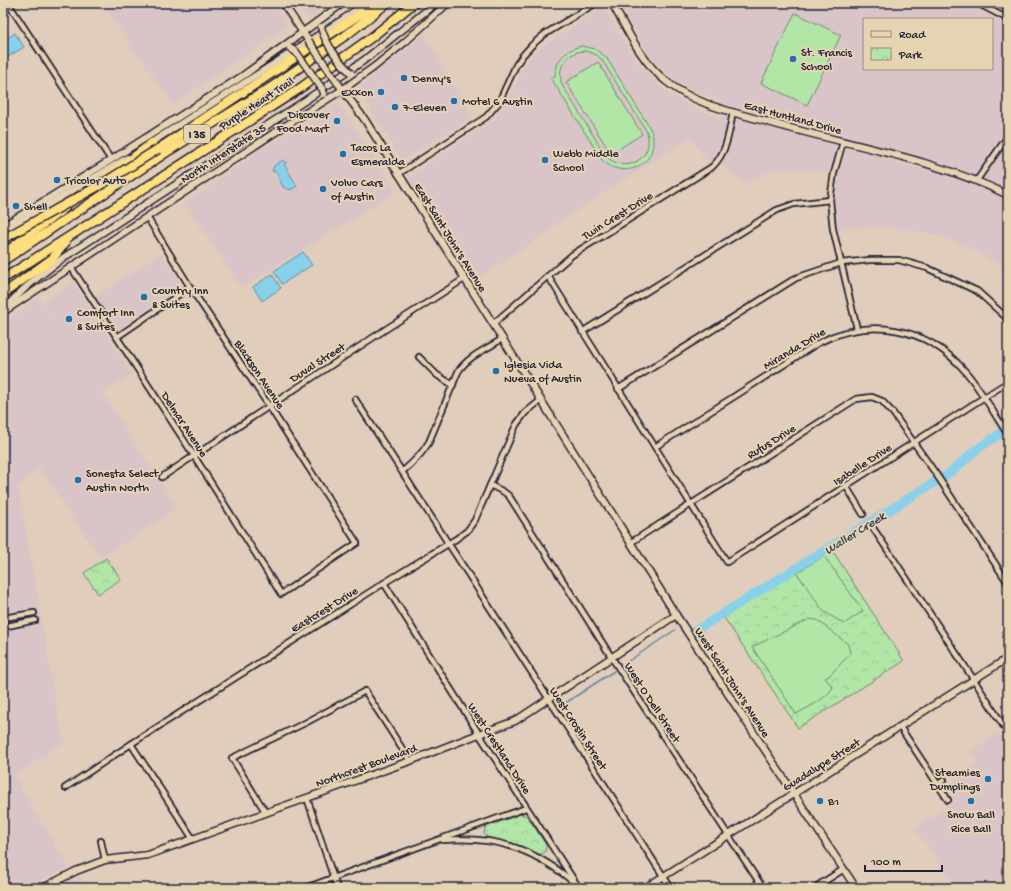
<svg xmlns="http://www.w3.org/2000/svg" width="1011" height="891" viewBox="0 0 1011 891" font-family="'Gochi Hand',sans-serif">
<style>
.built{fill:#d9c5c7;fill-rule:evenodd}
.park{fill:url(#park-crowns);stroke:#6a8471}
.pitch{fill:#b2e6a7;stroke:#6a8471;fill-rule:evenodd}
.water{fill:#89d0ea;stroke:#608aa4}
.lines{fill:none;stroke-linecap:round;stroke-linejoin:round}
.stream{stroke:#608aa4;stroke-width:1.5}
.river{stroke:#89d0ea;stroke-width:9}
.street-casing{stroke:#22223b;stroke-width:8}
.secondary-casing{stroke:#22223b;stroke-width:9}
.highway-casing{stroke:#22223b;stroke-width:11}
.street{stroke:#e6d3b1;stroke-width:4.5}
.secondary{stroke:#e6d3b1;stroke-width:6}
.highway{stroke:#fddf80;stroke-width:8}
.secondary-bridge-casing{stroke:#22223b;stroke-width:9;stroke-linecap:butt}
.highway-bridge-casing{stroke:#22223b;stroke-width:11;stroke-linecap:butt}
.secondary-bridge{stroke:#e6d3b1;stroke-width:6}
.highway-bridge{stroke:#fddf80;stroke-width:8}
.poi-dot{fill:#1f6fb2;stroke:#e6d3b1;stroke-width:1.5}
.labels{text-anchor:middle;stroke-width:4;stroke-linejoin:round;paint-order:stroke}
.shield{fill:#e6d3b1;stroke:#5d575e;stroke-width:1}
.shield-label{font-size:11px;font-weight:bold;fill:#22223b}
.poi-label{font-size:12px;fill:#22223b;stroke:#e6d3b1;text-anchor:start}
.street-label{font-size:12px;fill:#22223b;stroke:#e6d3b1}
.water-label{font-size:13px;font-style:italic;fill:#37455e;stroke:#e6d3b1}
</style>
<defs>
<pattern id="park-crowns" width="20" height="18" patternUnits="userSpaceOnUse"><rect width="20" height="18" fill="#b2e6a7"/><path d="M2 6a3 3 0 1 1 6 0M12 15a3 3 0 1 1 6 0" fill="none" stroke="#99c591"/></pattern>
</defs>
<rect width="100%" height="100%" fill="#e0cdbb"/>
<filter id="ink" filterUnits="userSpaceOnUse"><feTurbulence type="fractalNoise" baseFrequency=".025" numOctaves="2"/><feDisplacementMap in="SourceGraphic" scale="8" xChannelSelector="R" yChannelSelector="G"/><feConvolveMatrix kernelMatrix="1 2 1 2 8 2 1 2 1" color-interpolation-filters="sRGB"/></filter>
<g filter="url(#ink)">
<g class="built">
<polygon points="101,3 273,3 288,26 173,104"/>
<polygon points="297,3 331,3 309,19"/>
<path d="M618 3H977L1008 19V195L984 183 843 142 834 173 795 170H773L746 184 718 162 712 167 690 138 567 217 527 246 474 281 408 177 495 119 511 95 522 71 528 60 534 53 543 46 601 8 606 10 636 61 656 82 669 94 693 107 696 109 722 118 721 100 692 91 664 72 649 56ZM864 19H992V69H864Z"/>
<polygon points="424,34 473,118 401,160 358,88"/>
<polygon points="338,102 396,192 241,288 185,203 260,150"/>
<polygon points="846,150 860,151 946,175 975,185 1008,201 1008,272 999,265 970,248 941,236 909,230 874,227 836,229 833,204 838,176"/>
<polygon points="161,253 183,286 117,330 95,297"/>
<polygon points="73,282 132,374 102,392 177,508 100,558 40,468 18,486 63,743 13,776 69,867 24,888 3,888 3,324 38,297 52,317 43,302"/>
<polygon points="998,734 1003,741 1008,738 1008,888 957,888 924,840 923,841 914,828 956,801 954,797 957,788 954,780 978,764 970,751"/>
<polygon points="80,877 87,888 59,888 66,884"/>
</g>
<g class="park">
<polygon points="830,547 904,661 798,728 723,616"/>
<polygon points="106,558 121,579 98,594 84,573"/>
<polygon points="521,814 527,816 546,845 546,850 543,854 537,854 522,847 489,838 484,834 485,828 489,826"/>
</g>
<g class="pitch">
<polygon points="795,13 841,35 807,105 761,83"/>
<path d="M582 46 595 49 606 57 651 130C662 162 626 183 602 160L551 78 555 76C556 60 566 49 582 46ZM586 51 597 55 602 60 647 132C655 158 626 176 606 156L562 85C556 67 567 51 586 51Z"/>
<polygon points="598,62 642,134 611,154 566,82"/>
<polygon points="824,556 863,611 844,624 823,611 797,573"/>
<path d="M810 619 817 620 848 644 850 654 829 676 825 678 833 687C827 699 807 708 796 714L752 647Z"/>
</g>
<g class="water">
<polygon points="15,33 24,47 8,57 3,59 3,41"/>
<polygon points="283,160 287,162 284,164 297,186 291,190 283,187 276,172 272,171 274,166"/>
<polygon points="303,252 312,265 282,284 274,271"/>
<polygon points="272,274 281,288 262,301 253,287"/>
</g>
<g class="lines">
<g class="stream">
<polyline points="624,664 675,630"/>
<polyline points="564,704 614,671"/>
</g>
<polyline class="river" points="695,631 951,472 976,450 1008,428"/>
<defs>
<g id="street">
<polyline points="8,3 111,160"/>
<polyline points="977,3 1008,19"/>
<polyline points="997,3 1008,8"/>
<polyline points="843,142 834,173 830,200 833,229 857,329"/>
<polyline points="398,174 486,117 499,102 516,65 523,55 533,44 545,34 596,3"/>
<polyline points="977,180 1008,136"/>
<polyline points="71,267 191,451 281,594 357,543 269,406 190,287 147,217"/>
<polyline points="548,276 727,562 1008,382"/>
<path d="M493 324 572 255 712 167C727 153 729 132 733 112"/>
<polyline points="582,332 777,210 794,204 830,200"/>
<polyline points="117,337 190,287"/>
<polyline points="419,357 437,375 453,385"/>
<polyline points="618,389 796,278 841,263 870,260 899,260 927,268 977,291 1008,319"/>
<polyline points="355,399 671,888"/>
<path d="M655 447 818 343C870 316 927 327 965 371 980 388 995 415 1008 435"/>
<path d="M403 471C414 462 422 454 429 442L458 372C468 356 487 349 502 339"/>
<polyline points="162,477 383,331 464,279"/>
<polyline points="490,485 504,492 509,496 612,658 763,888"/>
<polyline points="846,486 863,514"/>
<polyline points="873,528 974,680 1008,733"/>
<polyline points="630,543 856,399 872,397 882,401 893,413 936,474 1008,583"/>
<polyline points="384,583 479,734 579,888"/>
<polyline points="3,618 34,613"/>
<polyline points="3,627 35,620"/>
<polyline points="900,727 948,800"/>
<polyline points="131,744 193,839"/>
<polyline points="938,784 944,780"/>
<polyline points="65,788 131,744 384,583 456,539 467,531 475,520 516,425 525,413 541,400"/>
<polyline points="307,798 337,888"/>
<polyline points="266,813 232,758 305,723 365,691 410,761"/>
<path d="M443 840C494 836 530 847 571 880"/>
<polyline points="101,841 105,860"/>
<polyline points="305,888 526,808"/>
<polyline points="814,888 844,869"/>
</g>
<g id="secondary">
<polyline points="283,3 308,40"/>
<path d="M612 3C627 30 642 63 667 82 696 105 733 112 768 122 847 145 933 158 1008 195"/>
<polyline points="337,82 365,120 676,615 856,888"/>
<polyline points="149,144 345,18 365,3"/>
<polyline points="8,223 111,160 244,75 343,3"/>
<polyline points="3,229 21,221 127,158"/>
<path d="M8 305C25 286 46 271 66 256L306 100 363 61 436 3"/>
<polyline points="3,312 274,133 342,90 374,67 405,42 448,3"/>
<polyline points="43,888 76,871 105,860 148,855 410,761 471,737 515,721 676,615"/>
<polyline points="645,888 1008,658"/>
</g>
<g id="highway">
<polyline points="158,149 377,3"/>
<polyline points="105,179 152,143"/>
<polyline points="3,254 65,208"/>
<polyline points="3,261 170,150 270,88 349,33 387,3"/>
<polyline points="3,279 299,89 372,37 414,3"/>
<polyline points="3,294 53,258 65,243"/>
</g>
</defs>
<use href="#street" class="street-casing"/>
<use href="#secondary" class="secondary-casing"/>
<use href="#highway" class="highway-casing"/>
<use href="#street" class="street"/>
<use href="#secondary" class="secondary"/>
<use href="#highway" class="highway"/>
<defs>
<g id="secondary-bridge">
<path d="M321 27C325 43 339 62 351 73"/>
<polyline points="308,40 337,82"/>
<polyline points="290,48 296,52 323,90 324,94"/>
</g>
<polyline id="highway-bridge" points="3,239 102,184 158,149"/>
</defs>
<use href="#secondary-bridge" class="secondary-bridge-casing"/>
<use href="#highway-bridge" class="highway-bridge-casing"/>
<use href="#secondary-bridge" class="secondary-bridge"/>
<use href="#highway-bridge" class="highway-bridge"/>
</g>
</g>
<g class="poi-dot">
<circle cx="793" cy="59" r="4"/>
<circle cx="404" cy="78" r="4"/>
<circle cx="381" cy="92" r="4"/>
<circle cx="454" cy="101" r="4"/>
<circle cx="395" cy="107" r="4"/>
<circle cx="337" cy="121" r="4"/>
<circle cx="343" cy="154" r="4"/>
<circle cx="545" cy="160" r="4"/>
<circle cx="57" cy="180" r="4"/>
<circle cx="323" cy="189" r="4"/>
<circle cx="16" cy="206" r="4"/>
<circle cx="144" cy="297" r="4"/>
<circle cx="69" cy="319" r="4"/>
<circle cx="496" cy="371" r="4"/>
<circle cx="78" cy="480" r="4"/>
<circle cx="988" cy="779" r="4"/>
<circle cx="820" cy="801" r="4"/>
<circle cx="971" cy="801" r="4"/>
</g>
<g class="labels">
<rect class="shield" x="184" y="125" width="26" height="18" rx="3"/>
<g class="shield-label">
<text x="197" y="138">I 35</text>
</g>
<g class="poi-label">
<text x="801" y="56">St. Francis<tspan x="801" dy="14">School</tspan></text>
<text x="412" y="82">Denny's</text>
<text x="373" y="96" text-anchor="end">Exxon</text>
<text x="462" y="105">Motel 6 Austin</text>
<text x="403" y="111">7-Eleven</text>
<text x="329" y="118" text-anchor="end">Discover<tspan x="329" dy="14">Food Mart</tspan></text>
<text x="351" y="151">Tacos La<tspan x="351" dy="14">Esmeralda</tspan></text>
<text x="553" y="157">Webb Middle<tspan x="553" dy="14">School</tspan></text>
<text x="65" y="184">Tricolor Auto</text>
<text x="331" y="186">Volvo Cars<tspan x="331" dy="14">of Austin</tspan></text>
<text x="24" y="210">Shell</text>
<text x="152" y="294">Country Inn<tspan x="152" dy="14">&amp; Suites</tspan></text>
<text x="77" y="316">Comfort Inn<tspan x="77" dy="14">&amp; Suites</tspan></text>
<text x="504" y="368">Iglesia Vida<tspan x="504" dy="14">Nueva of Austin</tspan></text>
<text x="86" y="477">Sonesta Select<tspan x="86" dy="14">Austin North</tspan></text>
<text x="980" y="776" text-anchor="end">Steamies<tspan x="980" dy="14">Dumplings</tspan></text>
<text x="828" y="805">B1</text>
<text x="971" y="818" text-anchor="middle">Snow Ball<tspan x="971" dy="14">Rice Ball</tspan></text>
</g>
<g class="street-label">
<text transform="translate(256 103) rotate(-33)" y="4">Purple Heart Trail</text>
<text transform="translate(793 117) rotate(15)" y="4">East Huntland Drive</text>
<text transform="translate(223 153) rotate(-33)" y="4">North Interstate 35</text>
<text transform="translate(617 215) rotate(-32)" y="4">Twin Crest Drive</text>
<text transform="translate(451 237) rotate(58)" y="4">East Saint John's Avenue</text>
<text transform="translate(794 348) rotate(-31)" y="4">Miranda Drive</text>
<text transform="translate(317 362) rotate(-33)" y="4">Duval Street</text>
<text transform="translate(260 374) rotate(56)" y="4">Blackson Avenue</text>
<text transform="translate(185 424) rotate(57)" y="4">Delmar Avenue</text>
<text transform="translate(771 441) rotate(-32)" y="4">Rufus Drive</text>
<text transform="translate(862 464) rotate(-33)" y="4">Isabelle Drive</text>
<text transform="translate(324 609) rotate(-32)" y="4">Eastcrest Drive</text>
<text transform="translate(733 682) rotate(57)" y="4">West Saint John's Avenue</text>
<text transform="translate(653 702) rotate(57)" y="4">West O Dell Street</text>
<text transform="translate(579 728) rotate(57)" y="4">West Croslin Street</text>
<text transform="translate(500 748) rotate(57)" y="4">West Crestland Drive</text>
<text transform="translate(821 764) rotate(-32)" y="4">Guadalupe Street</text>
<text transform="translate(366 765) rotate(-20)" y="4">Northcrest Boulevard</text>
</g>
<g class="water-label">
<text transform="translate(854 532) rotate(-32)" y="5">Waller Creek</text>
</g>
</g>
<rect width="1011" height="891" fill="none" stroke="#e6d3b1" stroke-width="16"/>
<rect x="8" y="8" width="995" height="875" fill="none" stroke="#22223b" stroke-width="1.5" filter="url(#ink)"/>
<rect x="863" y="18" width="130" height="52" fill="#e6d3b1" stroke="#988c82"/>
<rect x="871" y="31" width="20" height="6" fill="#e6d3b1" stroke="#988c82"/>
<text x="899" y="38" font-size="12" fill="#22223b">Road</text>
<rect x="871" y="48" width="20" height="12" fill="url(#park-crowns)" stroke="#988c82"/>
<text x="899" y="58" font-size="12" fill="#22223b">Park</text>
<path d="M865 865v6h77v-6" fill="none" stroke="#22223b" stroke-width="2"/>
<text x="871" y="865" font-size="12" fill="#22223b" stroke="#e6d3b1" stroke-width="3" paint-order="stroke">100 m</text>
</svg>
